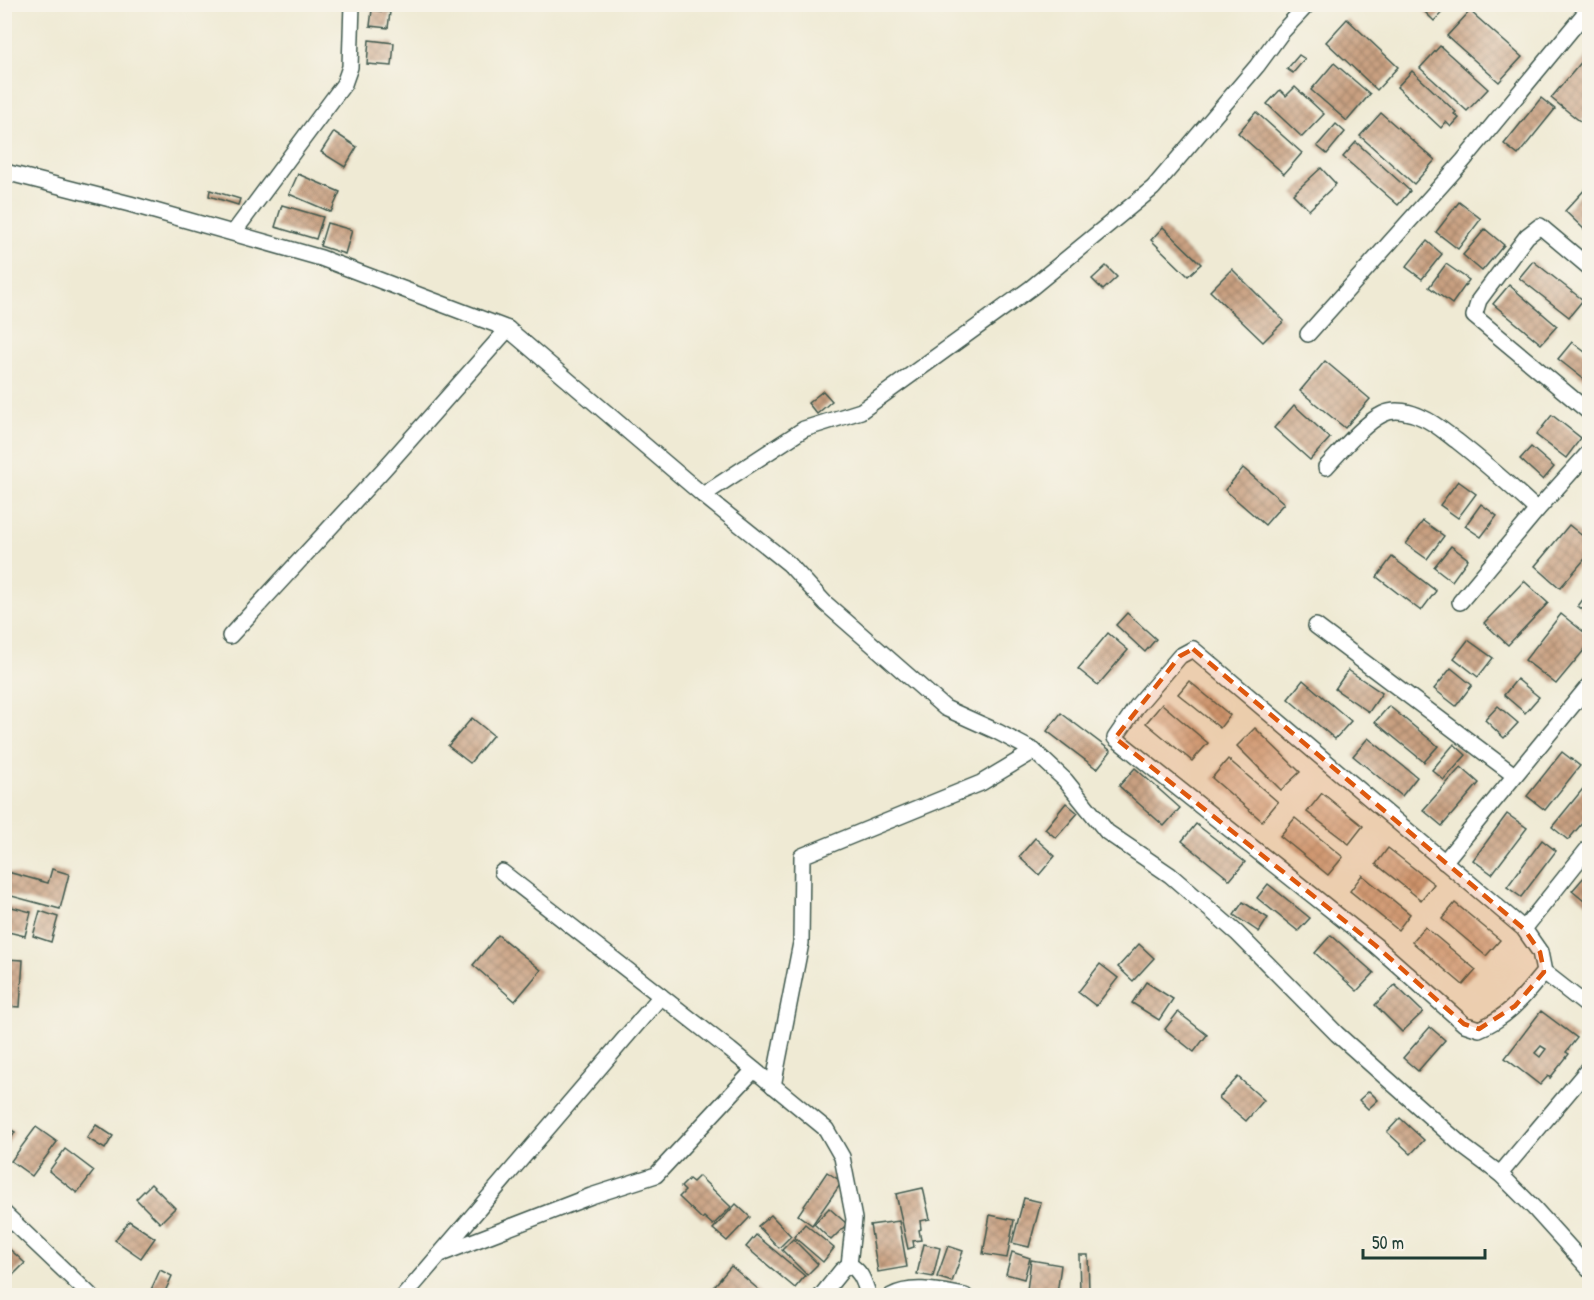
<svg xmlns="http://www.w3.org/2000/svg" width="1594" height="1300" viewBox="0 0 1594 1300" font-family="'Patrick Hand',sans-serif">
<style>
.building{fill:url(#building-cross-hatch);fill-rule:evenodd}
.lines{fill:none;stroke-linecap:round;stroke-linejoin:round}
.minor-casing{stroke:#3e574c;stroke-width:18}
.minor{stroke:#fff;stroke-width:15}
.marked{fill:#de580e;fill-opacity:0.2;stroke:#de580e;stroke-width:4.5;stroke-dasharray:12 8;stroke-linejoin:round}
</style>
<defs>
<pattern id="building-cross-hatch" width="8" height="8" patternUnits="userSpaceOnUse" patternTransform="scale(1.5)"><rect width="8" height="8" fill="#c9a081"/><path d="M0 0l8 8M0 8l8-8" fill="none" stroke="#a3846a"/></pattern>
</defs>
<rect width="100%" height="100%" fill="#f7f3e8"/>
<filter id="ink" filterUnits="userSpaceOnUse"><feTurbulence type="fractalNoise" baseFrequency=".0167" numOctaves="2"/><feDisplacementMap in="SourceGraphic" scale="12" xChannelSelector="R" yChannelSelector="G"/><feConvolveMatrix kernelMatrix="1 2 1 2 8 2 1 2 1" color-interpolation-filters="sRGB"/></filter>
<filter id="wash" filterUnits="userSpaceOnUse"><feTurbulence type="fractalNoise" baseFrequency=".008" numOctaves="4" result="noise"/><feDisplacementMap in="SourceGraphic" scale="24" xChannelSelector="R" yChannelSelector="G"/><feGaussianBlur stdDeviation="1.35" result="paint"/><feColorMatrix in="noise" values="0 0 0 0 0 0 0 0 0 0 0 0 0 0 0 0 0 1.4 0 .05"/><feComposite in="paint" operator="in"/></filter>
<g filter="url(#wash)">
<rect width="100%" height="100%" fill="#efead4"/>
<g id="blocks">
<g class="building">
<polygon points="1417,4 1450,4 1434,21"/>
<polygon points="372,10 390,12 388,28 370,26"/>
<polygon points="1470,11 1522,57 1499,82 1447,36"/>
<polygon points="1347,19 1398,67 1377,90 1326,42"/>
<polygon points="369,40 394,43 392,66 367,64"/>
<polygon points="1440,46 1488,89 1467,111 1420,68"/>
<polygon points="1590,52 1590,112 1581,122 1551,98"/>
<polygon points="1299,55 1305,59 1293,73 1287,69"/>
<polygon points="1334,63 1370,94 1347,121 1311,90"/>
<polygon points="1412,71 1456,112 1454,114 1459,118 1451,127 1446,122 1441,128 1397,87"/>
<polygon points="1295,87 1324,114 1302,137 1267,104 1280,90 1286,96"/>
<polygon points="1541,98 1555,109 1518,155 1504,144"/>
<polygon points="1256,112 1302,153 1284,174 1238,133"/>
<polygon points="1381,113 1435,160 1414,184 1360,136"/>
<polygon points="1336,124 1345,132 1327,154 1317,146"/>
<polygon points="334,132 357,147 345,167 321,152"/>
<polygon points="1356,142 1410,191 1398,205 1343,157"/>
<polygon points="1321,168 1336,184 1309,210 1293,194"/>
<polygon points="298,174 340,192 331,212 289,194"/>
<polygon points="1590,184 1590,228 1586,231 1565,211"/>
<polygon points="210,190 240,199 238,205 209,196"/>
<polygon points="1459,202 1481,219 1458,249 1436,232"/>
<polygon points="282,205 323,217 316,239 275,227"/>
<polygon points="327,223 352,230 345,254 320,246"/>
<polygon points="1163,227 1201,264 1188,276 1151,240"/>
<polygon points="1485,229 1504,245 1482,271 1463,255"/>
<polygon points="1427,241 1442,254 1422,279 1406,267"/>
<polygon points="1533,261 1583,300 1569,317 1519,278"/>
<polygon points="1446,264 1469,280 1452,304 1429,287"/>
<polygon points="1106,266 1117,277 1103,290 1092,279"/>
<polygon points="1232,269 1284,321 1263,342 1210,291"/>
<polygon points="1509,285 1557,326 1541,344 1493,304"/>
<polygon points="1572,342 1590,356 1590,384 1558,359"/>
<polygon points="1325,361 1370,399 1345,428 1300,391"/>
<polygon points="823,391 832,401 817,414 808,403"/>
<polygon points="1294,405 1330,438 1310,460 1274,428"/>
<polygon points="1552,415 1581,438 1566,458 1536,435"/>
<polygon points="1531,447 1554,467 1543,480 1520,459"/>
<polygon points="1243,468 1284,503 1265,525 1225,490"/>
<polygon points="1458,481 1476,494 1458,518 1440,505"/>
<polygon points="1481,504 1497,516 1481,537 1465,526"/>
<polygon points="1423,521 1444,536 1427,559 1406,544"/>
<polygon points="1569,525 1590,542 1590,553 1560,588 1535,566"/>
<polygon points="1451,546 1468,559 1452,581 1434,567"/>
<polygon points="1392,557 1436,591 1421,611 1377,577"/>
<polygon points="1524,581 1548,603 1508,645 1484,623"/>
<polygon points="1590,590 1590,615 1578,606"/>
<polygon points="1127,613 1156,639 1145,652 1116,625"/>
<polygon points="1561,614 1590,637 1590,643 1556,684 1525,660"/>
<polygon points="1108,633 1128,650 1098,685 1078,669"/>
<polygon points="1468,640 1493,658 1478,677 1454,658"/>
<polygon points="1451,668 1472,685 1456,706 1434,689"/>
<polygon points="1348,670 1382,693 1369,712 1335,689"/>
<polygon points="1517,679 1539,697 1525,713 1504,695"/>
<polygon points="1303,680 1351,721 1335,739 1288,699"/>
<polygon points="1189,681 1230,715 1220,728 1178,694"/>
<polygon points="1162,704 1208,743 1192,761 1146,723"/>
<polygon points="1389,706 1438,746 1424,762 1375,722"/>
<polygon points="1498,706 1518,723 1504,738 1485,720"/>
<polygon points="1061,713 1111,751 1097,769 1047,731"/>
<polygon points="472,718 493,735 470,763 448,746"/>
<polygon points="1255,728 1300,772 1281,790 1237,746"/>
<polygon points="1368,738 1417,777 1402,796 1353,756"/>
<polygon points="1454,744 1466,755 1444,780 1432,770"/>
<polygon points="1562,752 1580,766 1545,810 1527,796"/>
<polygon points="1228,759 1278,802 1262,821 1212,778"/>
<polygon points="1461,767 1479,783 1442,826 1423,810"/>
<polygon points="1135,768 1180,808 1164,826 1119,786"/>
<polygon points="1590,780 1590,814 1568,840 1552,827"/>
<polygon points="1322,793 1363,826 1349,844 1307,812"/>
<polygon points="1066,803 1078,813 1056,838 1045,829"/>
<polygon points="1507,814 1527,828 1492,874 1473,860"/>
<polygon points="1295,818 1343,857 1328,875 1280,836"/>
<polygon points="1196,824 1245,862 1230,880 1182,841"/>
<polygon points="1035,838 1055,856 1039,875 1019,857"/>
<polygon points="1542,840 1556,851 1521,897 1507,887"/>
<polygon points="1388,848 1434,884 1421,900 1376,864"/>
<polygon points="52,869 69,874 60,909 4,894 4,871 48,883"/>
<polygon points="1362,875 1410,914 1398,930 1350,891"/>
<polygon points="1585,876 1590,880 1590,906 1572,891"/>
<polygon points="1268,884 1310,918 1298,931 1257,898"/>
<polygon points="1243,902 1268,918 1259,932 1234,915"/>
<polygon points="1455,903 1500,940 1486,956 1442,919"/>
<polygon points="4,905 31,912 25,936 4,931"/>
<polygon points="40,911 58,917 51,942 33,936"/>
<polygon points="1425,927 1476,970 1463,985 1412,942"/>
<polygon points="498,935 541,970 515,1001 473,965"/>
<polygon points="1331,935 1374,973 1357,991 1315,953"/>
<polygon points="1139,944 1154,958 1133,981 1118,967"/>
<polygon points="4,959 23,960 20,1007 4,1006"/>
<polygon points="1100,964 1118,978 1096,1006 1078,992"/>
<polygon points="1146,982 1173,999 1159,1020 1132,1003"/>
<polygon points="1395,985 1423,1012 1402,1032 1375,1005"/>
<path d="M1541 1011 1577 1038 1566 1052 1569 1054 1550 1078 1548 1076 1540 1085 1505 1058ZM1541 1046 1546 1049 1540 1057 1535 1053Z"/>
<polygon points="1178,1012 1207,1035 1194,1052 1165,1029"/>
<polygon points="1430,1027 1445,1040 1418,1071 1403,1058"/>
<polygon points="1238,1077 1264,1100 1246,1121 1219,1098"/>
<polygon points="1369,1091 1378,1100 1368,1109 1359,1100"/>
<polygon points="1400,1118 1424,1140 1411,1154 1387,1132"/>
<polygon points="96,1125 113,1136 105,1149 87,1138"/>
<polygon points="4,1126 15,1132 4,1150"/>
<polygon points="36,1127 57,1142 32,1176 11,1161"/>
<polygon points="65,1149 94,1171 77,1193 49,1171"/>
<polygon points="827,1172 842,1182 812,1225 798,1215"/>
<polygon points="699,1176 731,1207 713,1225 704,1217 702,1219 679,1197 685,1191 681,1187 689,1179 693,1182"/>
<polygon points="151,1184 175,1208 160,1223 136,1199"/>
<polygon points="923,1188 930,1219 920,1221 921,1229 919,1230 921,1240 913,1241 914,1247 908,1249 896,1194"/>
<polygon points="1024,1198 1041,1202 1029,1247 1012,1243"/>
<polygon points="736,1204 750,1217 727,1241 713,1229"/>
<polygon points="829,1208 847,1224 831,1240 814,1224"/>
<polygon points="771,1215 791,1236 779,1248 758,1226"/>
<polygon points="990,1215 1014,1220 1007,1258 983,1254"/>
<polygon points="129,1221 155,1238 141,1258 115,1240"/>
<polygon points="899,1221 907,1267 878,1272 870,1225"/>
<polygon points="805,1224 834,1248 823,1262 794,1237"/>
<polygon points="756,1235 805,1276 795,1288 746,1247"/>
<polygon points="793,1239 818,1264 807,1275 782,1250"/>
<polygon points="4,1244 25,1263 4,1284"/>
<polygon points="924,1244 940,1248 933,1277 917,1274"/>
<polygon points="948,1246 963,1251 952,1282 937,1277"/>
<polygon points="1012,1252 1030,1258 1024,1279 1006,1274"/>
<polygon points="1079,1255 1088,1255 1089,1292 1080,1292"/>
<polygon points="1031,1260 1061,1265 1057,1294 1027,1290"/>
<polygon points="731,1266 766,1296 717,1296 711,1290"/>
<polygon points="160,1270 172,1276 163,1296 151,1290"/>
</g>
</g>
</g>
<g filter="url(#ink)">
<use href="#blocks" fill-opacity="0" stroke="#3e574c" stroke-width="1.5"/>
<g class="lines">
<defs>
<g id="minor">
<polyline points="4,170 9,173 130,204 321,258 508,329 703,495 789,564 825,603 945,708 998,732 1034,751 1065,780 1107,832 1170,875 1237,933 1337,1034 1465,1148 1500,1174 1534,1208 1590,1270"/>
<polyline points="234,232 344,84 350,67 352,4"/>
<polyline points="1590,268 1540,226 1527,236 1479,300 1474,316 1590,413"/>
<polyline points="1308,334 1463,161 1590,7"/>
<path d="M1326 467C1341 451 1364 423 1383 414 1395 408 1411 412 1423 418 1435 423 1446 433 1457 441 1485 463 1511 486 1537 510"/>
<polyline points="703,495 804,429 861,411 1031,288 1153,188 1257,66 1282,32 1308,4"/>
<polyline points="1460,602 1537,510 1590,451"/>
<polyline points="1316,626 1514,775"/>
<polyline points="230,636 384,469 508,329"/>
<polyline points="1444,862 1590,684"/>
<polyline points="502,872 730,1050 826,1129 842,1157 854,1219 849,1265"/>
<polyline points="1524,929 1590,846"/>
<path d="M1544 972C1524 996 1509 1017 1479 1029L1464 1024 1375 945 1115 738 1137 706 1180 656 1193 649 1524 929 1540 952 1544 972 1590 1008"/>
<polyline points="773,1086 801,943 802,856 981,783 1034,751"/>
<polyline points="1500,1174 1590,1067"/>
<polyline points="4,1213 91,1296"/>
<polyline points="443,1253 591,1196 656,1175 754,1070"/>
<polyline points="404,1296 661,996"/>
<path d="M821 1296 842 1270 849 1265C862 1271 864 1283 869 1296"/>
<path d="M891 1296C912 1284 942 1292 965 1296"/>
</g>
</defs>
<use href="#minor" class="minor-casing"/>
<use href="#minor" class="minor"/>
</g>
</g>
<path class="marked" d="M1193 649 1524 929 1540 952 1544 972 1515 1006 1479 1029 1464 1024 1375 945 1115 738 1180 656Z"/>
<rect width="1594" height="1300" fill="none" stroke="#f7f3e8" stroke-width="24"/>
<path d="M1363 1249v9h122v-9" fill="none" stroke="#1f3d34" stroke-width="3"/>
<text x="1372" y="1249" font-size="18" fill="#1f3d34" stroke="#f7f3e8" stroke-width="4.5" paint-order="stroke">50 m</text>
</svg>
